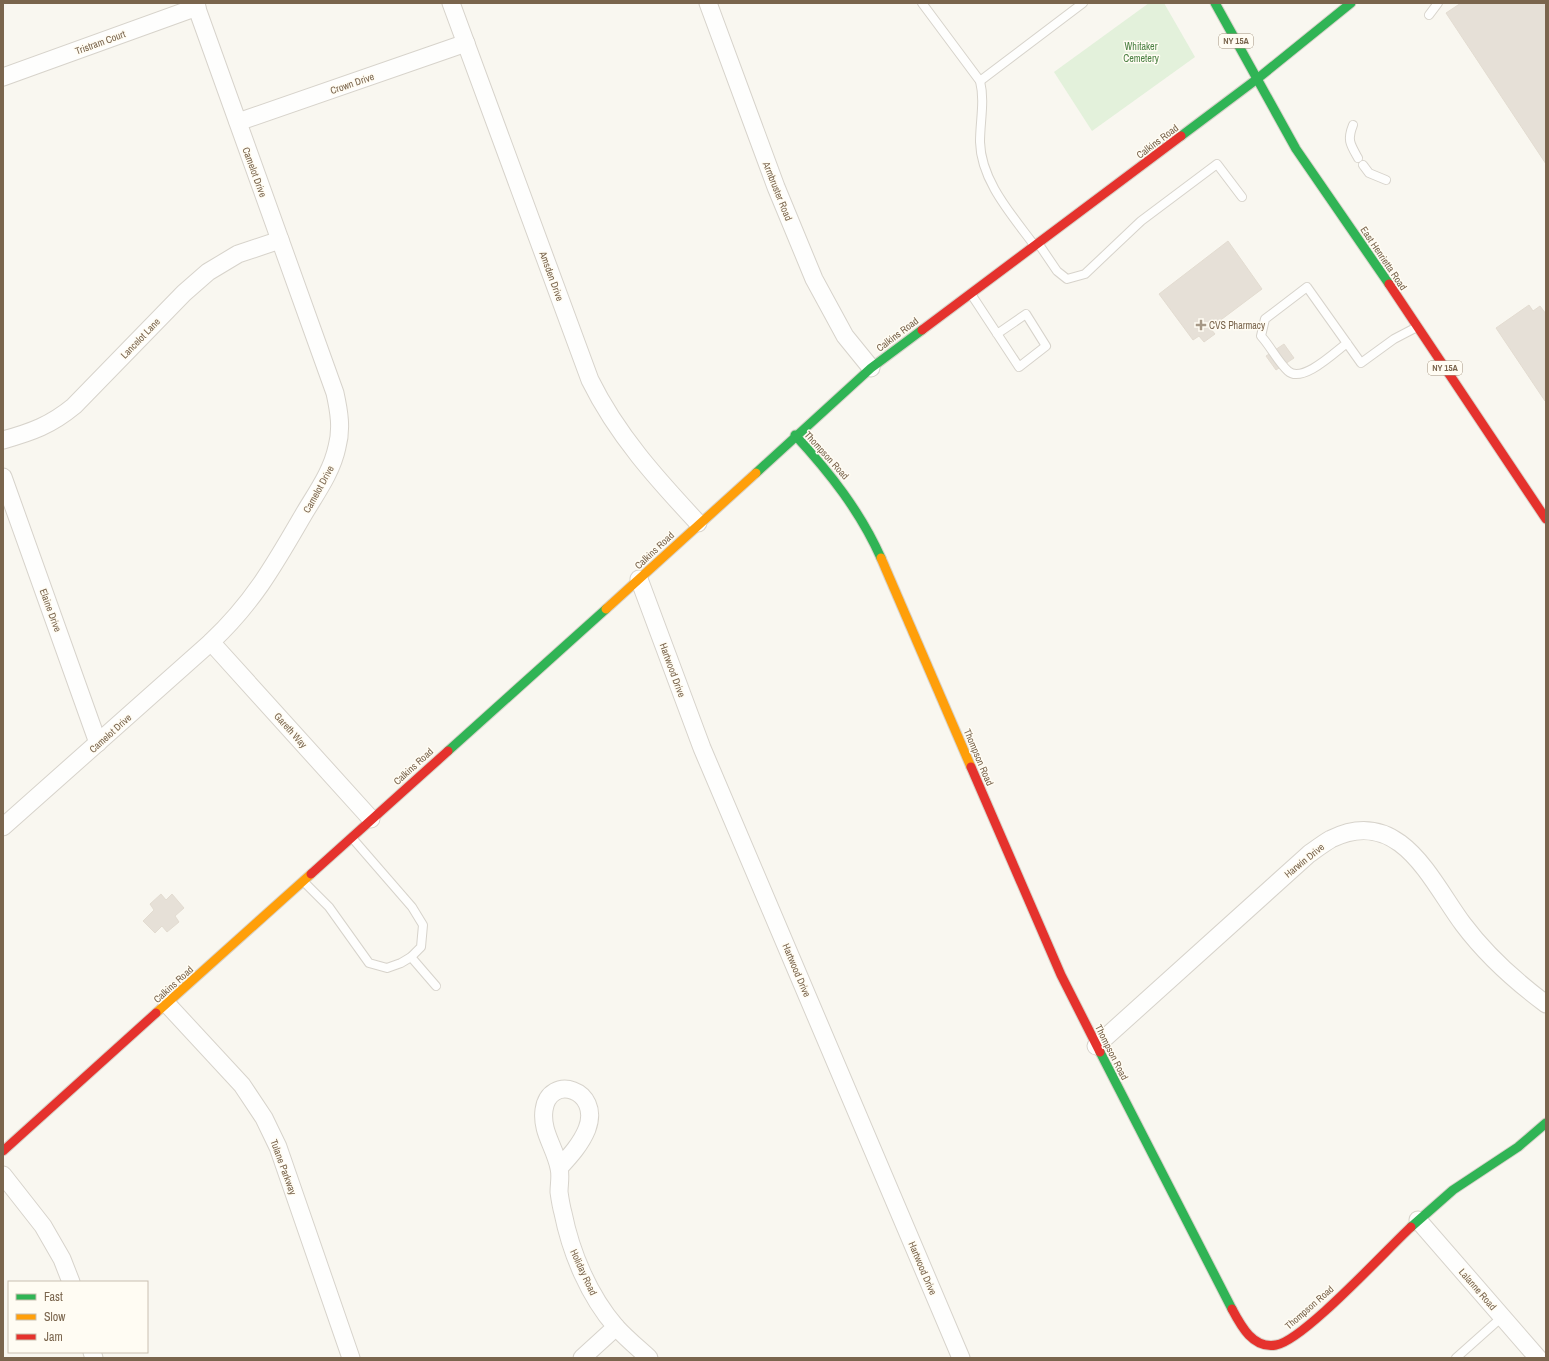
<svg xmlns="http://www.w3.org/2000/svg" width="1549" height="1361" viewBox="0 0 1549 1361" font-family="'Archivo Narrow',sans-serif">
<style>
.green{fill:#e3f1db}
.building{fill:#e6e0d7;stroke:#e3dcd1}
.lines{fill:none;stroke-linecap:round;stroke-linejoin:round}
.lane-casing{stroke:#d7d3cb;stroke-width:10}
.street-casing{stroke:#d7d3cb;stroke-width:19}
.fast-casing{stroke:#d8d3ca;stroke-width:11}
.slow-casing{stroke:#d8d3ca;stroke-width:11}
.jam-casing{stroke:#d8d3ca;stroke-width:11}
.lane{stroke:#fefefd;stroke-width:8}
.street{stroke:#fefefd;stroke-width:17}
.fast{stroke:#30b455;stroke-width:9}
.slow{stroke:#ff9f0a;stroke-width:9}
.jam{stroke:#e5322d;stroke-width:9}
.poi-dot{fill:#a69886;stroke:#fffcf3;stroke-width:1.5}
.labels{text-anchor:middle;stroke-width:3;stroke-linejoin:round;paint-order:stroke}
.shield{fill:#fffcf3;stroke:#a2927f;stroke-width:1}
.shield-label{font-size:9px;font-weight:bold;fill:#7a654d}
.street-label{font-size:10px;fill:#7a654d;stroke:#fffcf3}
.park-label{font-size:10px;fill:#4b8143;stroke:#fffcf3}
.poi-label{font-size:10px;fill:#7a654d;stroke:#fffcf3;text-anchor:start}
</style>
<rect width="100%" height="100%" fill="#f9f7f0"/>
<polygon class="green" points="1149,3 1164,3 1195,57 1092,131 1054,72"/>
<g class="building">
<polygon points="1461,3 1546,3 1546,164 1446,13"/>
<polygon points="1228,241 1262,289 1210,328 1215,334 1204,342 1199,336 1193,340 1159,294"/>
<polygon points="1529,305 1533,311 1540,306 1546,314 1545,401 1496,328"/>
<polygon points="1284,344 1294,358 1276,370 1266,356"/>
<polygon points="161,894 166,900 172,894 184,908 175,916 179,922 167,932 162,926 155,933 143,921 154,910 150,904"/>
</g>
<g class="lines">
<defs>
<g id="lane">
<path d="M922 3 980 81C985 101 980 121 980 142 981 181 1012 215 1034 245"/>
<polyline points="1429,15 1438,3"/>
<polyline points="980,81 1083,3"/>
<path d="M1353 125C1347 140 1350 144 1358 158"/>
<polyline points="1363,165 1369,173 1386,180"/>
<polyline points="1038,243 1057,271 1067,279 1085,274 1141,221 1217,164 1242,197"/>
<polyline points="971,294 1019,367 1046,346 1026,314 997,334"/>
<path d="M1347 343C1335 352 1302 384 1288 371 1278 362 1271 347 1261 336L1265 319 1307 287 1361 363 1394 339 1417 327"/>
<polyline points="303,881 329,907 369,963 387,968 401,963 411,957 421,947 423,925 412,907 353,839"/>
<polyline points="411,957 436,986"/>
<polyline points="1456,1358 1502,1317"/>
</g>
<g id="street">
<path d="M451 3 590 380C617 435 657 479 698 523"/>
<polyline points="708,3 776,187 814,279 845,336 871,368"/>
<polyline points="3,77 197,7"/>
<polyline points="238,122 466,43"/>
<path d="M3 440C32 432 51 425 74 406L184 293 208 272 238 254 280 240"/>
<polyline points="3,477 98,743"/>
<polyline points="639,579 702,748 961,1358"/>
<polyline points="211,642 371,819"/>
<path d="M3 827 211 642C254 602 276 562 305 512 317 492 332 471 337 447 342 429 339 411 335 393L195 3"/>
<polyline points="167,1004 242,1085 264,1118 278,1147 351,1358"/>
<path d="M1096 1046 1309 854C1316 849 1324 843 1331 839 1400 805 1431 881 1463 924 1487 956 1515 981 1546 1004"/>
<path d="M559 1168C570 1156 581 1144 587 1129 602 1089 549 1073 544 1110 541 1132 555 1147 559 1168 561 1176 559 1184 559 1192 560 1199 561 1206 563 1213 571 1253 589 1296 616 1327 626 1338 638 1348 649 1358"/>
<polyline points="3,1175 43,1226 62,1259 71,1282"/>
<polyline points="1418,1220 1538,1358"/>
<polyline points="92,1352 94,1358"/>
<polyline points="582,1358 616,1327"/>
</g>
<g id="fast">
<polyline points="1215,3 1296,149 1389,284"/>
<polyline points="1181,136 1257,79 1351,3"/>
<path d="M795 435C830 473 860 511 881 558"/>
<polyline points="756,473 871,368 922,330"/>
<polyline points="448,751 606,609"/>
<polyline points="1100,1052 1232,1309"/>
<polyline points="1411,1227 1453,1190 1518,1147 1546,1123"/>
</g>
<g id="slow">
<polyline points="881,558 971,767"/>
<polyline points="606,609 756,473"/>
<polyline points="156,1013 311,874"/>
</g>
<g id="jam">
<polyline points="1389,284 1546,519"/>
<polyline points="922,330 1181,136"/>
<polyline points="971,767 1061,975 1100,1052"/>
<polyline points="311,874 448,751"/>
<polyline points="3,1151 156,1013"/>
<path d="M1232 1309C1241 1326 1253 1349 1276 1345 1303 1341 1387 1249 1411 1227"/>
</g>
</defs>
<use href="#lane" class="lane-casing"/>
<use href="#street" class="street-casing"/>
<use href="#fast" class="fast-casing"/>
<use href="#slow" class="slow-casing"/>
<use href="#jam" class="jam-casing"/>
<use href="#lane" class="lane"/>
<use href="#street" class="street"/>
<use href="#fast" class="fast"/>
<use href="#slow" class="slow"/>
<use href="#jam" class="jam"/>
</g>
<path class="poi-dot" d="M1199 319h4v4h4v4h-4v4h-4v-4h-4v-4h4z"/>
<g class="labels">
<g class="shield">
<rect x="1219" y="34" width="34" height="14" rx="3"/>
<rect x="1428" y="361" width="34" height="14" rx="3"/>
</g>
<g class="shield-label">
<text x="1236" y="44">NY 15A</text>
<text x="1445" y="371">NY 15A</text>
</g>
<g class="street-label">
<text transform="translate(100 42) rotate(-20)" y="4">Tristram Court</text>
<text transform="translate(352 83) rotate(-19)" y="4">Crown Drive</text>
<text transform="translate(1157 141) rotate(-37)" y="4">Calkins Road</text>
<text transform="translate(255 172) rotate(70)" y="4">Camelot Drive</text>
<text transform="translate(778 191) rotate(68)" y="4">Armbruster Road</text>
<text transform="translate(1384 258) rotate(56)" y="4">East Henrietta Road</text>
<text transform="translate(552 276) rotate(70)" y="4">Amsden Drive</text>
<text transform="translate(897 334) rotate(-37)" y="4">Calkins Road</text>
<text transform="translate(140 338) rotate(-46)" y="4">Lancelot Lane</text>
<text transform="translate(827 455) rotate(48)" y="4">Thompson Road</text>
<text transform="translate(318 489) rotate(-61)" y="4">Camelot Drive</text>
<text transform="translate(654 550) rotate(-43)" y="4">Calkins Road</text>
<text transform="translate(51 610) rotate(70)" y="4">Elaine Drive</text>
<text transform="translate(673 670) rotate(70)" y="4">Hartwood Drive</text>
<text transform="translate(291 730) rotate(48)" y="4">Gareth Way</text>
<text transform="translate(110 733) rotate(-42)" y="4">Camelot Drive</text>
<text transform="translate(979 757) rotate(67)" y="4">Thompson Road</text>
<text transform="translate(413 766) rotate(-42)" y="4">Calkins Road</text>
<text transform="translate(1304 860) rotate(-39)" y="4">Harwin Drive</text>
<text transform="translate(797 970) rotate(67)" y="4">Hartwood Drive</text>
<text transform="translate(173 984) rotate(-42)" y="4">Calkins Road</text>
<text transform="translate(1112 1052) rotate(63)" y="4">Thompson Road</text>
<text transform="translate(284 1167) rotate(70)" y="4">Tulane Parkway</text>
<text transform="translate(923 1268) rotate(67)" y="4">Hartwood Drive</text>
<text transform="translate(584 1272) rotate(65)" y="4">Holiday Road</text>
<text transform="translate(1478 1289) rotate(49)" y="4">Lalanne Road</text>
<text transform="translate(1309 1307) rotate(-41)" y="4">Thompson Road</text>
</g>
<g class="park-label">
<text x="1141" y="50">Whitaker<tspan x="1141" dy="12">Cemetery</tspan></text>
</g>
<g class="poi-label">
<text x="1209" y="329">CVS Pharmacy</text>
</g>
</g>
<rect width="1549" height="1361" fill="none" stroke="#7a654d" stroke-width="8"/>
<rect x="8" y="1281" width="140" height="72" fill="#fffcf3" stroke="#cac0b1"/>
<rect x="16" y="1294" width="20" height="6" fill="#30b455" stroke="#cac0b1"/>
<text x="44" y="1301" font-size="12" fill="#7a654d">Fast</text>
<rect x="16" y="1314" width="20" height="6" fill="#ff9f0a" stroke="#cac0b1"/>
<text x="44" y="1321" font-size="12" fill="#7a654d">Slow</text>
<rect x="16" y="1334" width="20" height="6" fill="#e5322d" stroke="#cac0b1"/>
<text x="44" y="1341" font-size="12" fill="#7a654d">Jam</text>
</svg>
